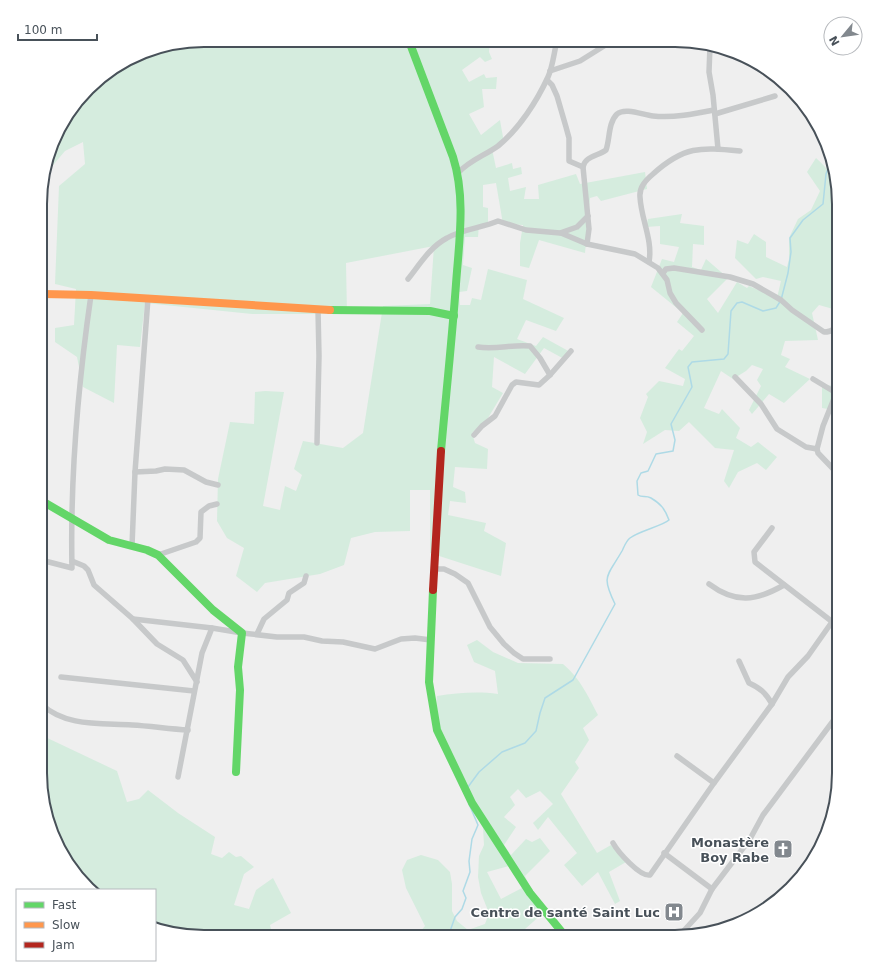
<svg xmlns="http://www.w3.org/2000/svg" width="879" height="977" viewBox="0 0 879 977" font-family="'DejaVu Sans',sans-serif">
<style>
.green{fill:#d5ecde;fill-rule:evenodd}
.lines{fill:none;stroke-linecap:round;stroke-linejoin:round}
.stream{stroke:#aedae6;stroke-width:1.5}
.street{stroke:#c7c9ca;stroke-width:5.5}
.fast{stroke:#63d668;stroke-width:8}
.slow{stroke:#ff974d;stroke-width:8}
.jam{stroke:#b3261e;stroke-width:8}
.labels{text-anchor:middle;stroke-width:3;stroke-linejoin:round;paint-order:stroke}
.poi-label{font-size:13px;font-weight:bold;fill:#485159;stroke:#fff;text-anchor:end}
.rim{fill:none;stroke:#485159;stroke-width:2}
</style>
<rect width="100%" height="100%" fill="#efefef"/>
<g class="green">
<polygon points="204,40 490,41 489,52 492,59 485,62 480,57 462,70 469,82 484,74 486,78 497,77 496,89 482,89 484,107 469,114 481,135 500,120 504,143 492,149 496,168 512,163 513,169 521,167 522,174 508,178 510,191 526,187 524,199 539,199 538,185 576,174 580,184 645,172 647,189 601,201 597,196 590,198 585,253 539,240 529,268 520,266 520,243 523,225 503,224 496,183 483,185 483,207 488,208 488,226 479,225 478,237 465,237 463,265 472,268 467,291 459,292 460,305 470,305 472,298 481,300 488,269 527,280 523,299 564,318 556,331 526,320 517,339 536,346 543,337 572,353 566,360 544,348 525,374 494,357 492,387 503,393 488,418 472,433 475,443 488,449 487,469 455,467 453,487 465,492 466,503 450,501 448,515 486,523 484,531 506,543 501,576 430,553 430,490 410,490 410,531 375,532 351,538 344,565 320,574 265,583 257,592 236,576 244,548 227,538 217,521 218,479 230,422 254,424 255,392 265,391 284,392 263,506 280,510 285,486 296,491 302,475 294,469 303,441 343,448 363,433 383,306 430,304 434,246 346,263 347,314 252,314 145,303 140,347 117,345 114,403 83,387 77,357 55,342 55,328 74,325 76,289 55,284 59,186 85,164 83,142 65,151 43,177 43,172 62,122 96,81 151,49"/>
<path d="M816 158C828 169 836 178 839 194V334L836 333 833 309 819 305 812 313 818 340 785 341 781 355 790 359 785 367 810 379 784 403 769 394 752 414 749 410 761 386 757 380 763 369 752 365 746 371 733 379 721 371 704 408 719 414 722 409 740 428 736 438 751 447 758 442 777 457 766 470 757 463 738 472 729 488 724 481 734 450 715 448 689 422 679 431 665 430 643 444 647 432 640 418 648 397 646 394 659 381 683 386 685 379 665 368 679 349 682 351 694 336 677 322 683 313 651 287 662 259 674 262 679 247 660 244V226L646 227 648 219 682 214 680 223 704 226V245L693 244 692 267 701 270 706 259 728 278 707 299 718 313 737 282 747 288 749 286 777 298 781 281 763 277 756 279 735 258 737 240 748 244 754 234 766 242V257L787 267 789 259V238L798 219 811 210 820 191 807 172Z"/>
<polygon points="822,385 839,386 839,411 822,408"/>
<path d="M477 640 493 652 518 663 563 664C580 678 588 696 598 715L583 728 589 740 575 762 579 768 561 794 597 853 611 845 626 862 609 872 620 901 615 904 598 872 582 886 564 865 577 853 548 817 538 830 533 823 553 804 540 791 526 798 518 789 510 797 515 805 504 817 516 827 504 845 511 855 526 839 532 842 540 838 550 851 525 876 542 914 516 937H416L425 926 406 888 402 870 407 860 421 855 438 860 450 872 452 884V911L457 921 468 930 485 924 489 913 481 893 478 877 479 856 484 845 483 828 459 785 433 731 437 696C457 693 477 691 498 694L495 671 474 662 467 645ZM509 866 522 888 501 899 487 872Z"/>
<polygon points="41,735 117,771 127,802 139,799 148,790 178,813 215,837 211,854 222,858 229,852 236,857 241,856 254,867 244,874 234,905 249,909 256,890 273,878 291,913 270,925 273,937 194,937 155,925 155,890 95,890 68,864 49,825 40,783"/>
</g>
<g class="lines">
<g class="stream">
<path d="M468 787 479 772 502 752 525 743 536 731 540 713 545 698 573 680 615 604C601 575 607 577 622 551 624 547 626 541 630 538 639 531 662 526 669 520 665 509 661 504 651 498 646 495 642 498 638 495L637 481 641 473 648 471 656 454 673 451 675 440 671 424 692 387 688 367 692 362 724 359 728 354 731 311 737 303 742 302 763 311 776 308 781 300 788 273 791 252 790 238 803 220 823 204 826 174 832 158"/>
<polyline points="448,937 455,917 462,909 466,898 463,891 470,872 469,861 472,839 478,825 469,804"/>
</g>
<g class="street">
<polyline points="710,46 709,72 713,95 718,149"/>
<polyline points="550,71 580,61 612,41"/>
<polyline points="547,80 552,85 557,96 566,127 569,138 569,161 583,167 589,229 587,244"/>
<polyline points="715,114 775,96"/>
<path d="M583 167C585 156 598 156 606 150 610 139 608 123 617 114 625 107 643 115 653 116 674 118 694 114 714 110"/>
<path d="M458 173C470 160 484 156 498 146 519 129 537 101 548 77 553 66 554 52 557 41"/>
<polyline points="561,233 587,244 635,254 658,268 667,280 670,293 676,303 702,330"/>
<path d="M649 262C653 240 641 219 640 197 639 187 646 180 653 174 684 146 700 147 740 151"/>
<path d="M663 273 666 269 674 268 730 277 753 284 781 300 792 310 824 332C833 332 835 328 838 321L834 249 839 235"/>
<path d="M408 279C420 264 430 247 447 238 462 229 482 228 498 221L526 230 560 233 577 227 588 216"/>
<path d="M478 347C496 350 513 344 530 346L540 358 550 375"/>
<polyline points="735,377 761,404 777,429 806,447 817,449"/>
<polyline points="813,379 833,391 835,396 823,426 817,449 818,453 839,475"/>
<polyline points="474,435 482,426 495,416 512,385 516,382 539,385 550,375 571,351"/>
<polyline points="317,443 319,356 318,310"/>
<polyline points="135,472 156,471 165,469 184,470 206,482 218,485"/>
<polyline points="772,528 754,552 755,562 839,627"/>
<polyline points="132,546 135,472 148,298"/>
<polyline points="158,555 196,542 200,538 201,512 209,506 217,504"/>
<path d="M41 560 72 568C70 476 78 385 91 295"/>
<polyline points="72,561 84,566 88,570 94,585 133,619 157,644 183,660 197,682"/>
<polyline points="434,569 444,569 455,574 468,583 490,627 504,644 514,653 523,659 550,659"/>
<path d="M709 584C736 604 756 601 784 585"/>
<polyline points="133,619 212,628 242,633 277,637 304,637 322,641 343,642 375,649 401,639 415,638 431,640"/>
<polyline points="257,634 264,619 287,600 289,593 304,583 306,576"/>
<path d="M739 661 749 683C760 688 766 693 772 704"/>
<polyline points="61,677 194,691"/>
<path d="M41 704C66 727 100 723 132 725 151 726 169 729 188 730"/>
<polyline points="677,756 714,783"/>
<polyline points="178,777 202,653 212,628"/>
<path d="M613 843C618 852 640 877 650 875L714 783 772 704 788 677 808 656 839 612"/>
<polyline points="664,853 712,889"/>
<polyline points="678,937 700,913 712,889 750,839 763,815 839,713"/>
</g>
<g class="fast">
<path d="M409 41 453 157C466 198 459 242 456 284 452 339 446 395 441 451"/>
<polyline points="330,310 430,311 454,316"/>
<polyline points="42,501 109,540 147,550 158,555 213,610 242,633 238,667 240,690 236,772"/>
<polyline points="433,590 429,682 437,730 472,803 530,893 566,937"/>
</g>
<polyline class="slow" points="43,294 91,295 330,310"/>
<polyline class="jam" points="433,590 441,451"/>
</g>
<defs>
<symbol id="church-square" viewBox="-11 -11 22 22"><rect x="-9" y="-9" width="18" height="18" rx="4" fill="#82888e" stroke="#fff"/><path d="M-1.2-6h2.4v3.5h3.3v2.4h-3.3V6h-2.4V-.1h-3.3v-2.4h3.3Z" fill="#fff"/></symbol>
<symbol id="hospital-square" viewBox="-11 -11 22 22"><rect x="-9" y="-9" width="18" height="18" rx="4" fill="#82888e" stroke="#fff"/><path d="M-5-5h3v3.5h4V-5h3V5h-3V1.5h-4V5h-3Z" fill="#fff"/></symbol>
</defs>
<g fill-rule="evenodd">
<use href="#church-square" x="772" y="838" width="22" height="22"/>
<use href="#hospital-square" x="663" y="901" width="22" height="22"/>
</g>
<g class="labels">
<g class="poi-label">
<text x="769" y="847">Monastère<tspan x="769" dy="15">Boy Rabe</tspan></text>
<text x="660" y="917">Centre de santé Saint Luc</text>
</g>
</g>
<path d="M0 0H879V977H0ZM204 47H675A157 157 0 0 1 832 204V773A157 157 0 0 1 675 930H204A157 157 0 0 1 47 773V204A157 157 0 0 1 204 47Z" fill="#fff" fill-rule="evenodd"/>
<path class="rim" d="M204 47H675A157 157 0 0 1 832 204V773A157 157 0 0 1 675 930H204A157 157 0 0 1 47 773V204A157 157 0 0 1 204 47Z"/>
<rect x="16" y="889" width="140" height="72" fill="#ffffff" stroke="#b6b9bd"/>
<rect x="24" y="902" width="20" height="6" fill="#63d668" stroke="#b6b9bd"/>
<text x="52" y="909" font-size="12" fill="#485159">Fast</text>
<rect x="24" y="922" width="20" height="6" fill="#ff974d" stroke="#b6b9bd"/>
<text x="52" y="929" font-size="12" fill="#485159">Slow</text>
<rect x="24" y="942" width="20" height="6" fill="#b3261e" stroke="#b6b9bd"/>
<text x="52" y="949" font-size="12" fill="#485159">Jam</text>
<g transform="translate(843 36) rotate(241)"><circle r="19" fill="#ffffff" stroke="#b6b9bd"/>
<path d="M0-3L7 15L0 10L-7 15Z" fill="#82888e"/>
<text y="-6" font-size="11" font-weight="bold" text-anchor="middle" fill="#485159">N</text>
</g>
<path d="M18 34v6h79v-6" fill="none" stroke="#485159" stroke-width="2"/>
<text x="24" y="34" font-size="12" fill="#485159" stroke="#ffffff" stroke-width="3" paint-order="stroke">100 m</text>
</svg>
